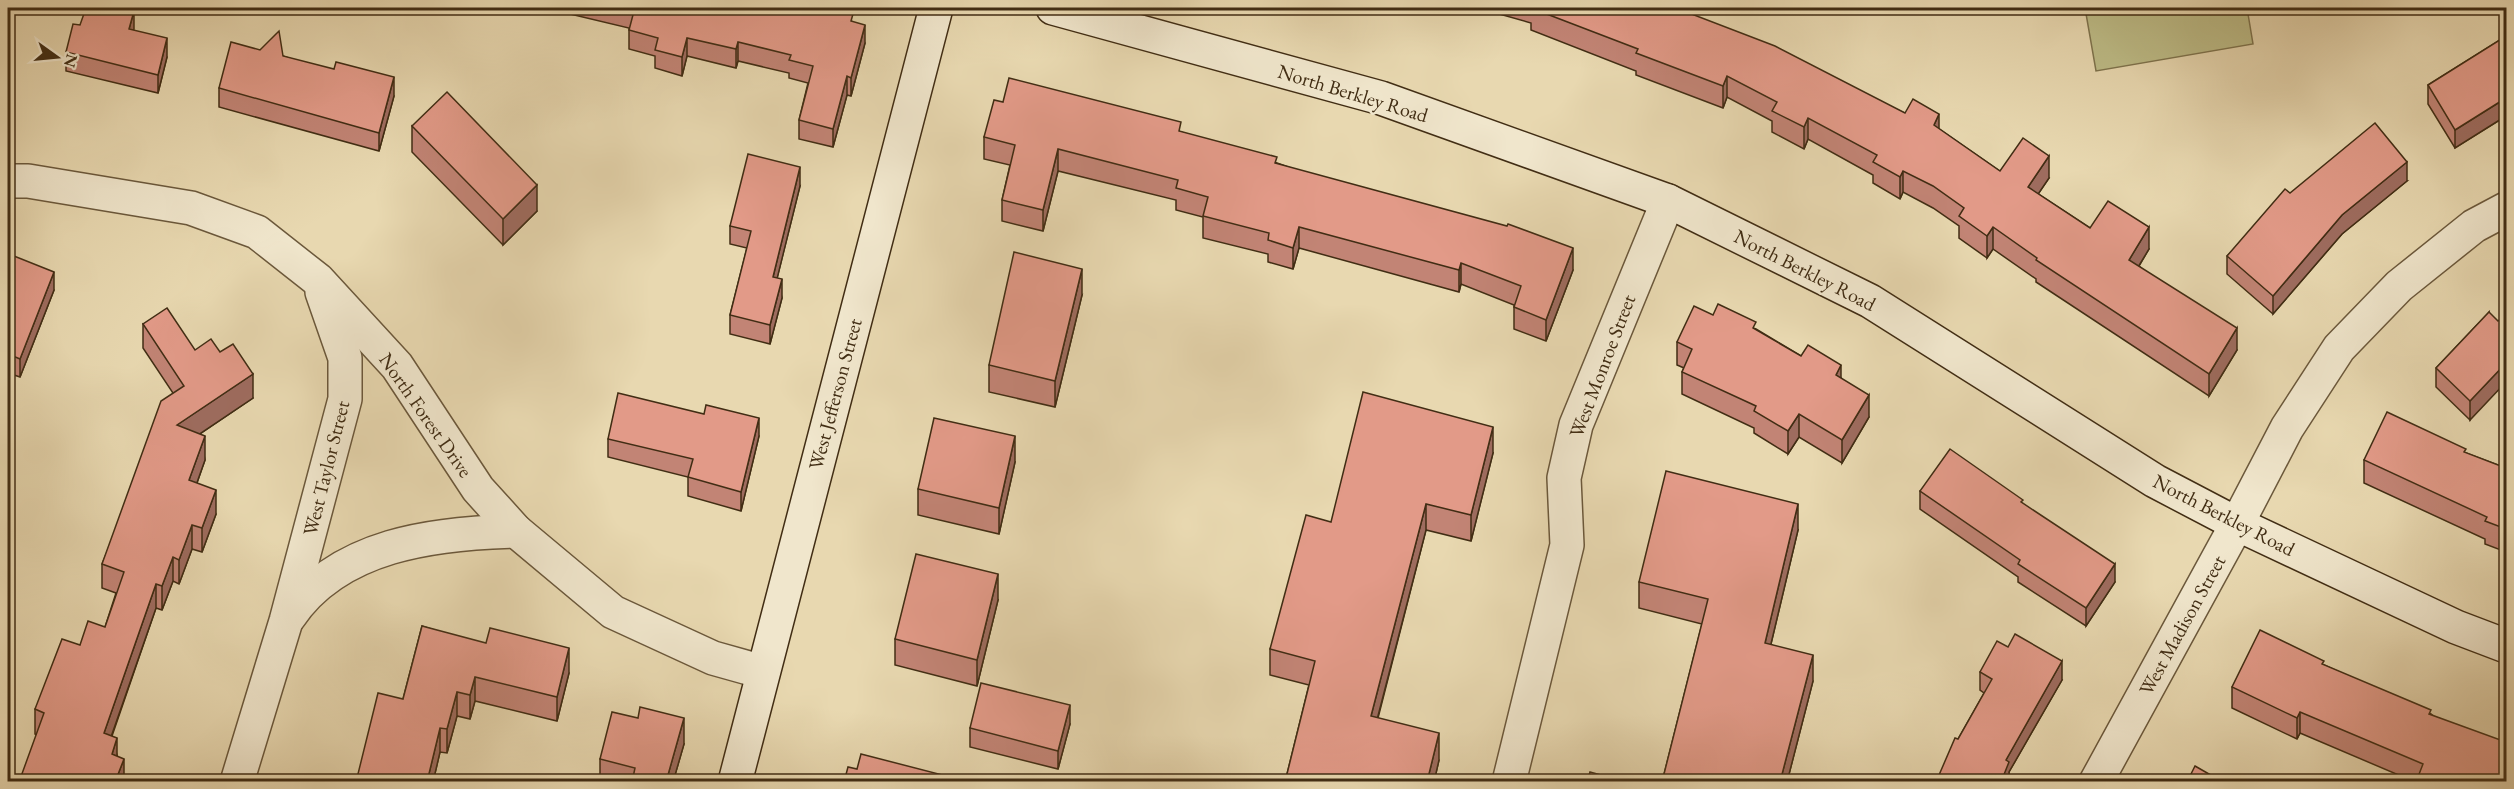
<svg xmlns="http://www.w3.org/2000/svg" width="2514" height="789" viewBox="0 0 2514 789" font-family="'EB Garamond',serif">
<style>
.green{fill:#bdbc87;stroke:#7f744e;stroke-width:1.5}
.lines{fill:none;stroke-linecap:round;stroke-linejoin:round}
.street-casing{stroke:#6b583b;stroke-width:36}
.secondary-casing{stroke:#412d14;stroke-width:36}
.street{stroke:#f0e6cc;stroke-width:33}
.secondary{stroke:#f0e6cc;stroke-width:33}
.wall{fill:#c28475;stroke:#412d14;stroke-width:1.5}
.shaded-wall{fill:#9e6c5f;stroke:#412d14;stroke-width:1.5}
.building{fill:#e29a88;stroke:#412d14;stroke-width:1.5}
.labels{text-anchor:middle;stroke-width:5;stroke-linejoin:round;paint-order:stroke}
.street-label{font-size:20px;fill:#412d14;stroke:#f0e6cc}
</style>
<rect width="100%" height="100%" fill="#e8d8b0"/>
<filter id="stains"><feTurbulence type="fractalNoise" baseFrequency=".00333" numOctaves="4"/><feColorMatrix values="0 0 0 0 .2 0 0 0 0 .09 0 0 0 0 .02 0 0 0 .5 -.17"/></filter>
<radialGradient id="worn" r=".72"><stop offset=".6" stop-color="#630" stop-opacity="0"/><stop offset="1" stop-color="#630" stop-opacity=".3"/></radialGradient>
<polygon class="green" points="2085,8 2247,8 2253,44 2096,71"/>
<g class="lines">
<defs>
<g id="street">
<polyline points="8,181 28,181 191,208 257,232 318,280 397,366 478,489 516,531 613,612 713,658 763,672"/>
<path d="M289 617C338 544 435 533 516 531"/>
<polyline points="237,782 286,621 345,399 345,358 322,292"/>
<polyline points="1509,782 1567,545 1564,478 1576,425 1668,201"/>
<polyline points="2096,782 2237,524 2287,428 2339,348 2399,286 2474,226 2506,209"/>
</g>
<g id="secondary">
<polyline points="1053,8 1381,98 1668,201 1870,301 2155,481 2237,524 2456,627 2506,646"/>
<polyline points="735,782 936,8"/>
</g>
</defs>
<use href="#street" class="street-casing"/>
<use href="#secondary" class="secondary-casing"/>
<use href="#street" class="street"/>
<use href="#secondary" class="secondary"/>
</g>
<g class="wall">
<polygon points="129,8 133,30 167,57 158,93 66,71 66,52 80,25"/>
<polygon points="545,8 829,8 853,22 865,43 851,96 847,95 833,147 799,139 799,120 808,83 789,78 789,73 738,61 736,68 687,56 682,76 655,68 655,56 629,49 629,28"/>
<polygon points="1478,8 1676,8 1939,129 2000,171 2049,178 2038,194 2090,228 2149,249 2139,266 2237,350 2209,396 2036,282 2036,279 1993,249 1987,258 1959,238 1959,226 1933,208 1903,192 1900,199 1873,183 1873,175 1808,139 1804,149 1772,132 1772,121 1727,97 1723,108 1636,75 1636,71 1531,30 1531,23"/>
<polygon points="2506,36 2506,116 2455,148 2428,104 2428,85"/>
<polygon points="283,56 394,96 379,151 219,107 219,88"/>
<polygon points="1003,102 1181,132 1277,163 1573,270 1546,341 1514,329 1514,305 1461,284 1459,292 1299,248 1293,269 1268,262 1268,254 1203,238 1203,217 1176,210 1176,200 1058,171 1043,231 1002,221 1002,200 1010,165 984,159 984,137"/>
<polygon points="412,126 537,211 503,245 412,152"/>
<polygon points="2407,181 2342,234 2273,314 2227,274 2227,256 2290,193"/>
<polygon points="800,186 777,278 782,298 770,344 730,334 730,315 747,248 730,244 730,226"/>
<polygon points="8,258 54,290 20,377 8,373"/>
<polygon points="1082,295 1055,407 989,392 989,365"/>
<polygon points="2489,312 2470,420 2436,387 2436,368"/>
<polygon points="1713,315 1756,329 1801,356 1841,378 1869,417 1842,463 1799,437 1788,454 1754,433 1754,428 1682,394 1682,372 1684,368 1677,365 1677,342"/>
<polygon points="143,324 195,350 253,398 200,434 205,460 197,483 216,514 202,552 192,549 179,584 173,581 162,610 156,608 112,736 124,782 35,734 35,709 80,645 105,627 116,593 102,588 102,564 173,393 143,348"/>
<polygon points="704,414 759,436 741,511 688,496 688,477 608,457 608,439"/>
<polygon points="1493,453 1471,541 1426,530 1378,718 1439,760 1434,782 1285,782 1309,685 1270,675 1270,649 1331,522"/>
<polygon points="2466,453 2506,468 2506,552 2485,544 2485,539 2364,483 2364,460"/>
<polygon points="1015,462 999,534 918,515 918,489"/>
<polygon points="1920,491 2023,504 2115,582 2086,626 2018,582 2018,577 1920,509"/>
<polygon points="1798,530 1771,644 1813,681 1787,782 1662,782 1702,624 1639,608 1639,582"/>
<polygon points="998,600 977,686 895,665 895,639"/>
<polygon points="422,626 569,673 557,721 475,701 470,719 457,716 447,753 440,752 433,782 356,782 403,699"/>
<polygon points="2324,665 2431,714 2506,782 2415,782 2300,733 2297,739 2232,708 2232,687"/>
<polygon points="1980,672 2062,680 2009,772 2009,781 1958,739 1984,693 1980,690"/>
<polygon points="1070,724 1058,769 970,747 970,728"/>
<polygon points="684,744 673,782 600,782 600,759"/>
</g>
<g class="shaded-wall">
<polygon points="134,11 134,29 129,48 129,29"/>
<polygon points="865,25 865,43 851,96 851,78"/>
<polygon points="167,38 167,57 158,93 158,75"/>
<polygon points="687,38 687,56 682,76 682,57"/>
<polygon points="738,42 738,61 736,68 736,49"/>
<polygon points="847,76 847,95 833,147 833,129"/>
<polygon points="1727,76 1727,97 1723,108 1723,86"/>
<polygon points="394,77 394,96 379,151 379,133"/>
<polygon points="2506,98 2506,116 2455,148 2455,130"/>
<polygon points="1939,114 1939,136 1934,125"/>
<polygon points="1808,118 1808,139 1804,149 1804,127"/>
<polygon points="1058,149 1058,171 1043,231 1043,210"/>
<polygon points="2049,156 2049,178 2028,209 2028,187"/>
<polygon points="2407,162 2407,181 2342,234 2273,314 2273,296 2342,215"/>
<polygon points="800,167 800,186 773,295 773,277"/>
<polygon points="1903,171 1903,192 1900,199 1900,177"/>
<polygon points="537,185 537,211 503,245 503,219"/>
<polygon points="1299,227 1299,248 1293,269 1293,248"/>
<polygon points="1993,227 1993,249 1987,258 1987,236"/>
<polygon points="2149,227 2149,249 2129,282 2129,260"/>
<polygon points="1573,248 1573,270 1546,341 1546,320"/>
<polygon points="1461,263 1461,284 1459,292 1459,270"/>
<polygon points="1082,269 1082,295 1055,407 1055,381"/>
<polygon points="54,272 54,290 20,377 20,359"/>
<polygon points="782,279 782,298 770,344 770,325"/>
<polygon points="2237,328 2237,350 2209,396 2209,374"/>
<polygon points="2506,363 2506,382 2470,420 2470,401"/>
<polygon points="1841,365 1841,388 1836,375"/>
<polygon points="253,374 253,398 177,449 177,425"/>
<polygon points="1869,395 1869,417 1842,463 1842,440"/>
<polygon points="1799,414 1799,437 1788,454 1788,431"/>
<polygon points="759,418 759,436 741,511 741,492"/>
<polygon points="1493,427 1493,453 1471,541 1471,515"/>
<polygon points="205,436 205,460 189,505 189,480"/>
<polygon points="1015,436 1015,462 999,534 999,508"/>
<polygon points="216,490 216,514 202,552 202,528"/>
<polygon points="1426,504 1426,530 1371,743 1371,716"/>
<polygon points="1798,504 1798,530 1765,669 1765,643"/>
<polygon points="192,525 192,549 179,584 179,560"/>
<polygon points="173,557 173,581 162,610 162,586"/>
<polygon points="2115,564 2115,582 2086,626 2086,608"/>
<polygon points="998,574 998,600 977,686 977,660"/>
<polygon points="156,584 156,608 104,757 104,733"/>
<polygon points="569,648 569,673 557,721 557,697"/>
<polygon points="1813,655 1813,681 1787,782 1780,782"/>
<polygon points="2062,661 2062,680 2009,772 2009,782 2001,782 2006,760"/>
<polygon points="475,677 475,701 470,719 470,695"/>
<polygon points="457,692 457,716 447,753 447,729"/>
<polygon points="1070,705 1070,724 1058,769 1058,751"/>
<polygon points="2300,712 2300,733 2297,739 2297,718"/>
<polygon points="684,718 684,744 673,782 666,782"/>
<polygon points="440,728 440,752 433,782 427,782"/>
<polygon points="1439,733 1439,760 1434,782 1427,782"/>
<polygon points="117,738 117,762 112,754"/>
<polygon points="124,759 124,782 115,782"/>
</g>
<g class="building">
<polygon points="86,8 126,8 125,9 134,11 129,29 167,38 158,75 66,52 73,24 80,25"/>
<polygon points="620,8 829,8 853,14 851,21 865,25 851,78 847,76 833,129 799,120 813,66 789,60 791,55 738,42 736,49 687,38 682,57 655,50 658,38 629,30 634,11"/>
<polygon points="1531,8 1676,8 1775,46 1905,113 1913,99 1939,114 1934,125 2000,171 2023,138 2049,156 2028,187 2090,228 2108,201 2149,227 2129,260 2237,328 2209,374 2036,260 2037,258 1993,227 1987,236 1959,216 1964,208 1933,186 1903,171 1900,177 1873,162 1877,155 1808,118 1804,127 1772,111 1777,102 1727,76 1723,86 1636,53 1638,49"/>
<polygon points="279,31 283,56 334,69 336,62 394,77 379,133 219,88 231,42 260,50"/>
<polygon points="2506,36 2506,98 2455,130 2428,85"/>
<polygon points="1009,78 1181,122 1179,131 1277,157 1275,163 1507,226 1508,224 1573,248 1546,320 1514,307 1521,286 1461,263 1459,270 1299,227 1293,248 1268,240 1269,233 1203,216 1208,197 1176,188 1178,180 1058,149 1043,210 1002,200 1015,145 984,137 994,100 1003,102"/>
<polygon points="447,92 537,185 503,219 412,126"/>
<polygon points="2375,123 2407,162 2342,215 2273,296 2227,256 2285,189 2290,193"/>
<polygon points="748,154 800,167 773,277 782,279 770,325 730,315 751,231 730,226"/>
<polygon points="1014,252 1082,269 1055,381 989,365"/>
<polygon points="9,254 54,272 20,359 8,354 8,258"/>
<polygon points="1718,304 1756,322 1753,328 1801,356 1808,345 1841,365 1836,375 1869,395 1842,440 1799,414 1788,431 1754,411 1756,406 1682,372 1692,349 1677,342 1694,306 1713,315"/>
<polygon points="167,308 195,350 211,339 220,352 233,344 253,374 177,425 205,436 189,480 216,490 202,528 192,525 179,560 173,557 162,586 156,584 104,733 117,738 112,754 124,759 115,782 19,782 44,713 35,709 62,639 80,645 88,621 105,627 124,572 102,564 161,401 184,386 143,324"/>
<polygon points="2489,312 2498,321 2506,315 2506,363 2470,401 2436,368"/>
<polygon points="1363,392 1493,427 1471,515 1426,504 1371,716 1439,733 1427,782 1285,782 1315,661 1270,649 1306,515 1331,522"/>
<polygon points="618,393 704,414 706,405 759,418 741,492 688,477 693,459 608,439"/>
<polygon points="2387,412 2466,449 2464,452 2506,468 2506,529 2485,521 2487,517 2364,460"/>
<polygon points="934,418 1015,436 999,508 918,489"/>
<polygon points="1950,449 2023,500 2021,502 2115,564 2086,608 2018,564 2020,560 1920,491"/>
<polygon points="1666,471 1798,504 1765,643 1813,655 1780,782 1746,782 1731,778 1730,782 1662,782 1708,599 1639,582"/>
<polygon points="916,554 998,574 977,660 895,639"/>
<polygon points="422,626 486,643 490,628 569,648 557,697 475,677 470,695 457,692 447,729 440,728 427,782 356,782 378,693 403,699"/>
<polygon points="2260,630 2324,661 2322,664 2431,710 2429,714 2506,742 2506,782 2416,782 2423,764 2300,712 2297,718 2232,687"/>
<polygon points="2015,634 2062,661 2006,760 2009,762 2001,782 1936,782 1955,738 1958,739 1992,679 1980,672 1997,641 2008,647"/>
<polygon points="981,683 1070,705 1058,751 970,728"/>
<polygon points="640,707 684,718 666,782 632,782 635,768 600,759 612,712 638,718"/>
<polygon points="861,754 958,779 958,782 844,782 848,767 857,769"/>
<polygon points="2195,766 2223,782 2187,782"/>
<polygon points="1590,772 1626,782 1587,782"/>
</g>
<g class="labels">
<g class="street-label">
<text transform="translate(1353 93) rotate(17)" y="7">North Berkley Road</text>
<text transform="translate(1805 270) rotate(27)" y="7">North Berkley Road</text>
<text transform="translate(1602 366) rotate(-69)" y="7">West Monroe Street</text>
<text transform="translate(835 394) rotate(-75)" y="7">West Jefferson Street</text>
<text transform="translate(426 415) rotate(55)" y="7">North Forest Drive</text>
<text transform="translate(326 468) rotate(-76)" y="7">West Taylor Street</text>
<text transform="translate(2224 515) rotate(27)" y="7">North Berkley Road</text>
<text transform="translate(2182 625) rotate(-61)" y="7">West Madison Street</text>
</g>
</g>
<rect width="2514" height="789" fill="none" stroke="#e8d8b0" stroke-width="30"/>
<rect x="9" y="9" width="2496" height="771" fill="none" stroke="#412d14" stroke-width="3"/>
<rect x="15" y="15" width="2484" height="759" fill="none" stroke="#412d14" stroke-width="1.5"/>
<g transform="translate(57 57) rotate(105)" stroke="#f0e6cc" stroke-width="4.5" paint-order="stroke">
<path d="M0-4.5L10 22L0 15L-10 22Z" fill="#412d14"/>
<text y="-9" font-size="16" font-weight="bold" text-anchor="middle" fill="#412d14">N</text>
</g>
<rect width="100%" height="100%" filter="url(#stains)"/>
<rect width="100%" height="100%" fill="url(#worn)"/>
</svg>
